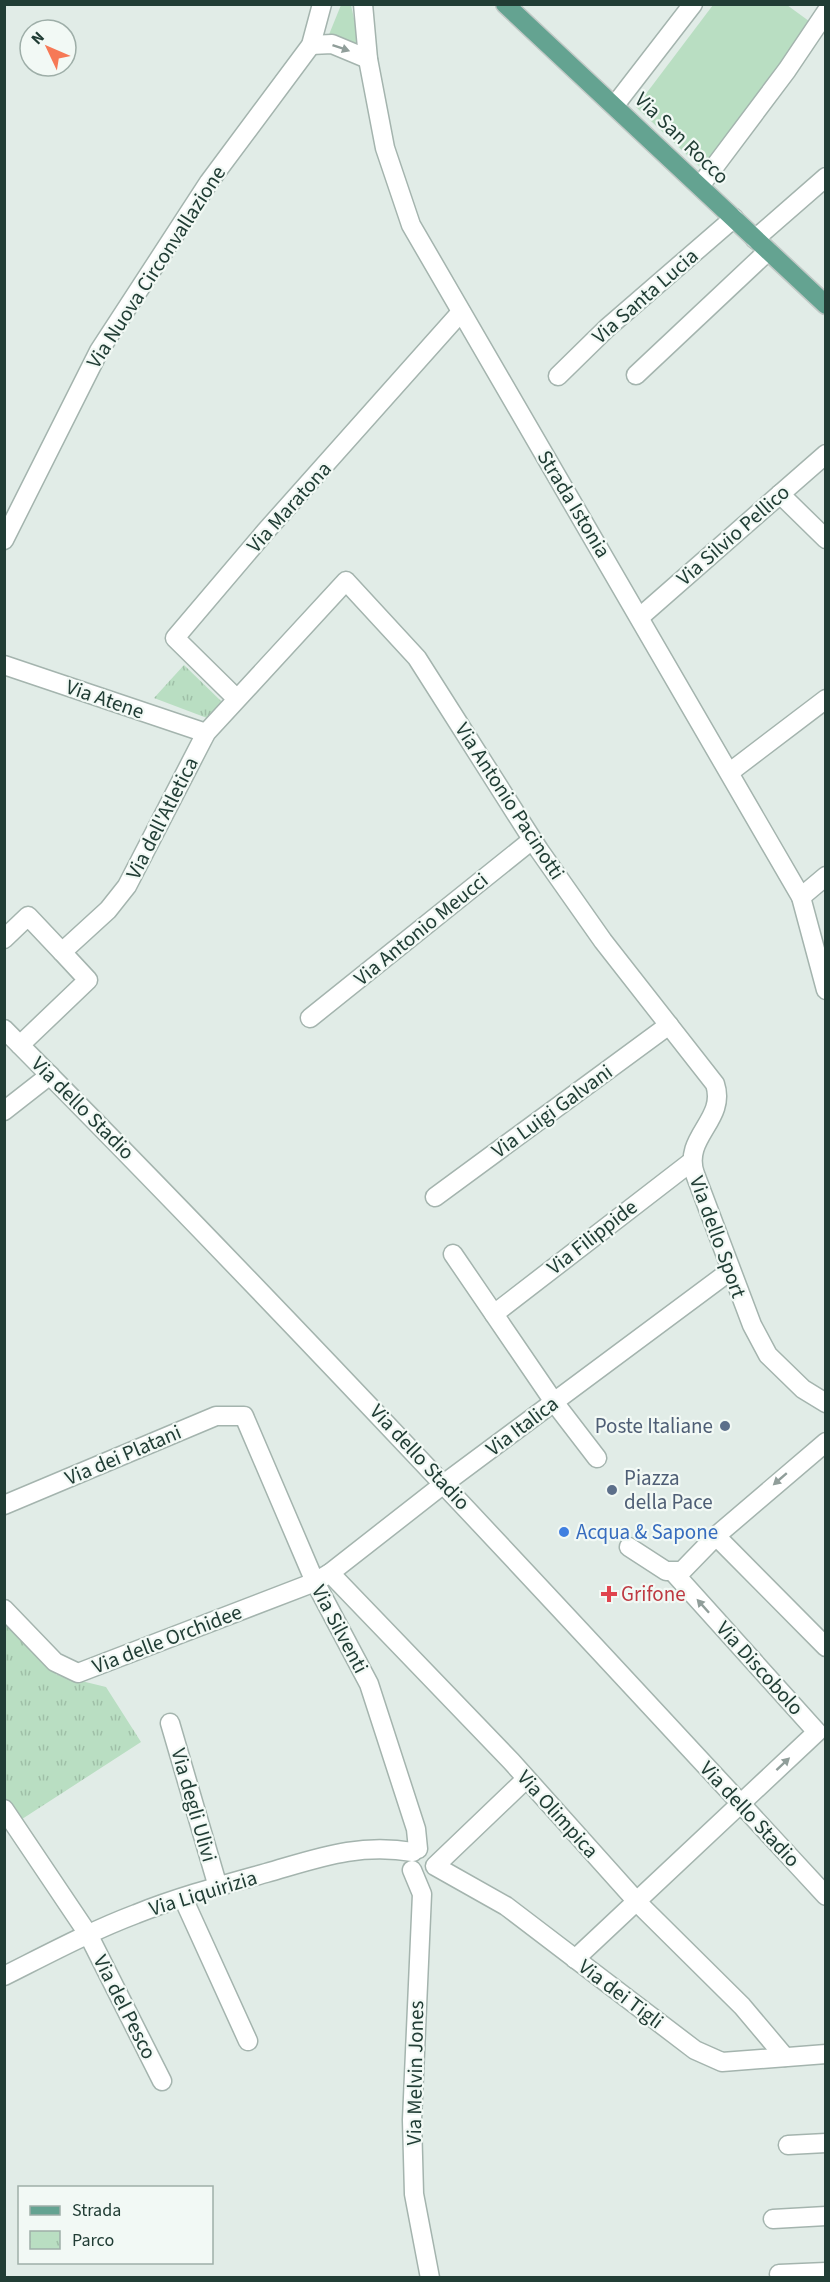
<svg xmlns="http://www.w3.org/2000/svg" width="830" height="2282" viewBox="0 0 830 2282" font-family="'Source Sans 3',sans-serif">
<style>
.grass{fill:#b9dec2}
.park{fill:url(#park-tufts)}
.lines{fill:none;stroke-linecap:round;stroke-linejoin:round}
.minor-casing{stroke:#a4b4ae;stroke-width:21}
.major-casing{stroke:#c1c9c6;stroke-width:21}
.minor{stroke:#fff;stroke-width:18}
.major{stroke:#64a391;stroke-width:18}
.oneway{fill:#909e9a}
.service-dot{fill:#5c6f8a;stroke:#f2f9f5;stroke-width:2}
.shop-dot{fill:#3f7fe0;stroke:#f2f9f5;stroke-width:2}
.health-dot{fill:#e0444e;stroke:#f2f9f5;stroke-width:2}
.labels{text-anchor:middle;stroke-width:4.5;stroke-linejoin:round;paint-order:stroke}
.street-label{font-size:21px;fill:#213d35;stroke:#f2f9f5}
.service-label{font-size:21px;fill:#4e5e75;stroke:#f2f9f5;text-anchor:end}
.shop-label{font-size:21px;fill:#366cbe;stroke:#f2f9f5;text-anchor:start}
.health-label{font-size:21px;fill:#be3a42;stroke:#f2f9f5;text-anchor:start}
</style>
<defs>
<pattern id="park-tufts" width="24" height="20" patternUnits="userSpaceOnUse" patternTransform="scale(1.5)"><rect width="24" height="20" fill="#b9dec2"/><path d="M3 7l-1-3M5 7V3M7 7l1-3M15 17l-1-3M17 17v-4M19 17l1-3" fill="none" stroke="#9fbfa7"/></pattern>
</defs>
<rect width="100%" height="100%" fill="#e1ece7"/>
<g class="grass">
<polygon points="341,5 351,5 360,46 328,37"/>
<polygon points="713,5 787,5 813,24 702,169 636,107"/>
</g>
<g class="park">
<polygon points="184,665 222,702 207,718 154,698"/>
<polygon points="4,1619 57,1675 106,1687 141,1742 19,1821 5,1798"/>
</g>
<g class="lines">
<defs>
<g id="minor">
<polyline points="363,4 368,59 385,148 411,225 801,897 826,990"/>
<polyline points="311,45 332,44 368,59"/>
<polyline points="615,105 693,4"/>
<polyline points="700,186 787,70 826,12"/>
<polyline points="755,239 826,177"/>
<polyline points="636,375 768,251"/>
<polyline points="558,376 607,328 734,218"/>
<polyline points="780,494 826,539"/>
<polyline points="4,540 99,351 209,182 311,45 322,4"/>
<polyline points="640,617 826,454"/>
<polyline points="4,665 206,733"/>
<polyline points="236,698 175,638 265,532 461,312"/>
<polyline points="730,772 826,699"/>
<polyline points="801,897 826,876"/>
<polyline points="4,939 28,916 62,952"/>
<polyline points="310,1018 532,840"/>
<path d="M4 1029C285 1312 556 1603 826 1896"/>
<path d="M20 1045 88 980 62 952 108 910 127 886 206 733 346 581 417 658 539 850 603 941 715 1084C727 1120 682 1137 695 1174L752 1325 768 1355 803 1389 826 1403"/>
<polyline points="4,1111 50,1075"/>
<polyline points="435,1197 669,1025"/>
<polyline points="453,1254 554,1402 597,1458"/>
<polyline points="494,1314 691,1162"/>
<polyline points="4,1505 216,1416 244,1416 315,1582 369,1684 416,1829 418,1849"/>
<polyline points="716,1536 826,1647"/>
<polyline points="629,1547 666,1571 682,1571 716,1536 826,1442"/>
<polyline points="330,1573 511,1761 640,1905 742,2006 785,2057"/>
<polyline points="4,1609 55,1662 78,1673 315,1582 330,1573 445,1483 730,1271"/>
<polyline points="170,1723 218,1887"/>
<polyline points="526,1779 435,1866 506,1906 695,2050 722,2062 826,2054"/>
<polyline points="4,1809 88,1934 162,2081"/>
<polyline points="412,1870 422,1894 412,2120 414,2194 430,2278"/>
<polyline points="183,1898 248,2041"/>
<polyline points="575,1959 817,1732 674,1573"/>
<path d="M4 1976C48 1954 91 1931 136 1914 178 1897 223 1885 266 1873 319 1858 357 1843 413 1852"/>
<polyline points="788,2145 826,2143"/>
<polyline points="773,2219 826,2216"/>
<polyline points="779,2274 826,2272"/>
</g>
<polyline id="major" points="505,4 826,305"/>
</defs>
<use href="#minor" class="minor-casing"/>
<use href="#major" class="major-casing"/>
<use href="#minor" class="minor"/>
<use href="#major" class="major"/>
</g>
<defs><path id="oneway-solid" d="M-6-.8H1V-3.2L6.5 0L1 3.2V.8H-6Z" transform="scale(1.5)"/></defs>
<g class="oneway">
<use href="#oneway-solid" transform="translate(341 48) rotate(19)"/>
<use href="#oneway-solid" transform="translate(780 1479) rotate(139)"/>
<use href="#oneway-solid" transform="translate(703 1606) rotate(-132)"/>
<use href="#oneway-solid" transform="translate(783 1764) rotate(-43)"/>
</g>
<g class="service-dot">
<circle cx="725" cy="1426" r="6"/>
<circle cx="612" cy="1490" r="6"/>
</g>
<circle class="shop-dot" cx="564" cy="1532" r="6"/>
<path class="health-dot" d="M606 1585h6v6h6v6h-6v6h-6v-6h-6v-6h6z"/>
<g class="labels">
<g class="street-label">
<text transform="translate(682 138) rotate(44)" y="7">Via San Rocco</text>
<text transform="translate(156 267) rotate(-57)" y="7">Via Nuova Circonvallazione</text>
<text transform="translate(645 296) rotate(-41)" y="7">Via Santa Lucia</text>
<text transform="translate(574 504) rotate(59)" y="7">Strada Istonia</text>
<text transform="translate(289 507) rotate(-48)" y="7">Via Maratona</text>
<text transform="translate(733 535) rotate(-41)" y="7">Via Silvio Pellico</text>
<text transform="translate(105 699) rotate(19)" y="7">Via Atene</text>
<text transform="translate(510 801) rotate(57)" y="7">Via Antonio Pacinotti</text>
<text transform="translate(162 818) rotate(-63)" y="7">Via dell'Atletica</text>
<text transform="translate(421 929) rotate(-39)" y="7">Via Antonio Meucci</text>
<text transform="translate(83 1108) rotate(45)" y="7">Via dello Stadio</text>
<text transform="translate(552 1111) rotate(-36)" y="7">Via Luigi Galvani</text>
<text transform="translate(592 1237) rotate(-38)" y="7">Via Filippide</text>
<text transform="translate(718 1237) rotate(70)" y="7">Via dello Sport</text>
<text transform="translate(522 1426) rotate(-37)" y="7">Via Italica</text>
<text transform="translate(123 1455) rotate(-23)" y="7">Via dei Platani</text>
<text transform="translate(420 1457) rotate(47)" y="7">Via dello Stadio</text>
<text transform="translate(340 1629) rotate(62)" y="7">Via Silventi</text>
<text transform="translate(167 1639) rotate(-21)" y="7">Via delle Orchidee</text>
<text transform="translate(760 1668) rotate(48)" y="7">Via Discobolo</text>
<text transform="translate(194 1805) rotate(74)" y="7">Via degli Ulivi</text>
<text transform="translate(558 1814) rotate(48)" y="7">Via Olimpica</text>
<text transform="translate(750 1814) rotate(47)" y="7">Via dello Stadio</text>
<text transform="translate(203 1893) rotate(-17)" y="7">Via Liquirizia</text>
<text transform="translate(621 1994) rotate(37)" y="7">Via dei Tigli</text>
<text transform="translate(125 2007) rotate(63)" y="7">Via del Pesco</text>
<text transform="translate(415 2073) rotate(-89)" y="7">Via Melvin Jones</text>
</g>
<g class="service-label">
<text x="713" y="1433">Poste Italiane</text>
<text x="624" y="1485" text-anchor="start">Piazza<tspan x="624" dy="24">della Pace</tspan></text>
</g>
<g class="shop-label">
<text x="576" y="1539">Acqua &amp; Sapone</text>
</g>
<g class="health-label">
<text x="621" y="1601">Grifone</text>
</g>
</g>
<rect width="830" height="2282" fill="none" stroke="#213d35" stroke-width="12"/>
<rect x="18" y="2186" width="195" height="78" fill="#f2f9f5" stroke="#9eaea8" stroke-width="1.5"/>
<rect x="30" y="2206" width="30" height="9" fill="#64a391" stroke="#9eaea8" stroke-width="1.5"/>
<text x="72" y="2216" font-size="18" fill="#213d35">Strada</text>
<rect x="30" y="2231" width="30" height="18" fill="url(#park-tufts)" stroke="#9eaea8" stroke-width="1.5"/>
<text x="72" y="2246" font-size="18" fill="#213d35">Parco</text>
<g transform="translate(48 48) rotate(314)"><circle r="28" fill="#f2f9f5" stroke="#9eaea8" stroke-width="1.5"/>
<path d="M0-4.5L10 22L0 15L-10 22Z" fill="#f67956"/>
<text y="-9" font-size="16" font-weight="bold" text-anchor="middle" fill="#213d35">N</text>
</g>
</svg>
